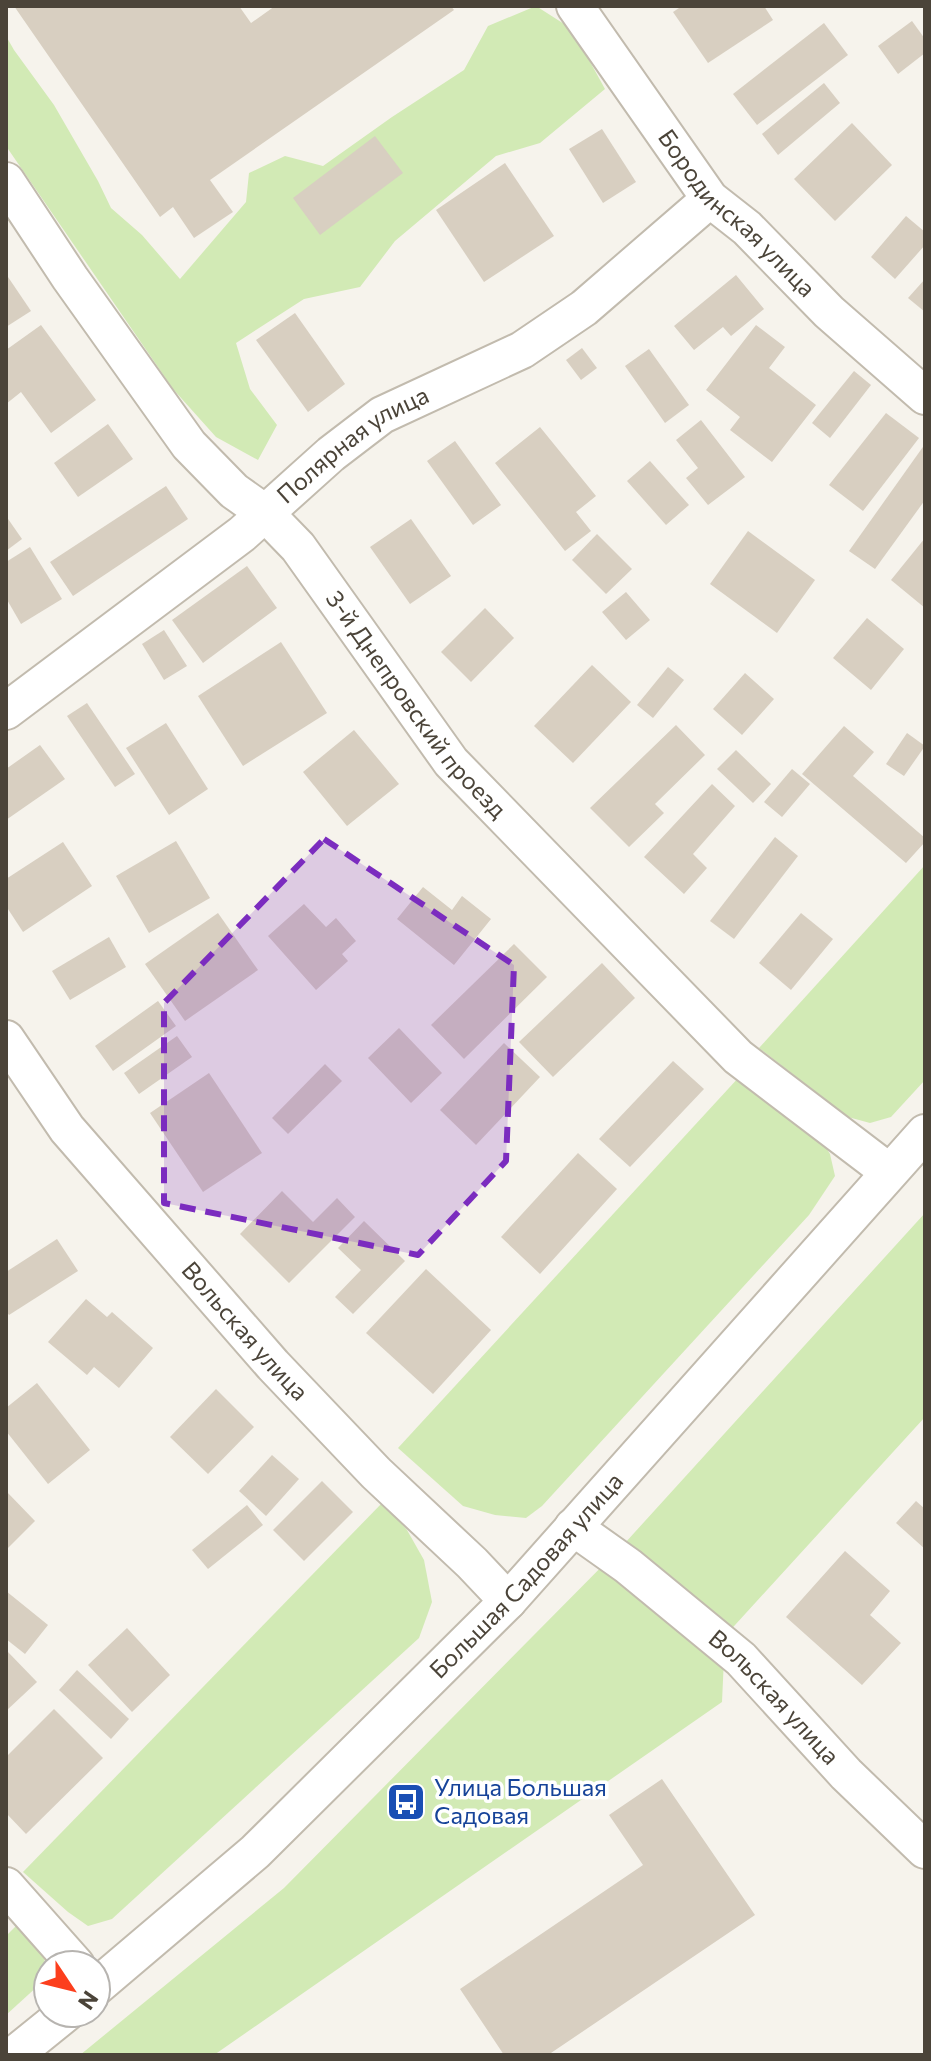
<svg xmlns="http://www.w3.org/2000/svg" width="931" height="2061" viewBox="0 0 931 2061" font-family="Commissioner,sans-serif">
<style>
.green{fill:#d2eab5}
.building{fill:#d8cfc1}
.lines{fill:none;stroke-linecap:round;stroke-linejoin:round}
.street-casing{stroke:#c2bbae;stroke-width:40}
.street{stroke:#fff;stroke-width:36}
.marked{fill:#7b2cbf;fill-opacity:0.2;stroke:#7b2cbf;stroke-width:6;stroke-dasharray:16 10;stroke-linejoin:round}
.labels{text-anchor:middle;stroke-width:7;stroke-linejoin:round;paint-order:stroke}
.street-label{font-size:24px;fill:#4b4439;stroke:#fff}
.transit-label{font-size:24px;fill:#164399;stroke:#fff;text-anchor:start}
</style>
<rect width="100%" height="100%" fill="#f6f3ec"/>
<g class="green">
<polygon points="536,6 572,29 605,89 540,143 496,156 395,241 360,287 304,299 236,343 250,389 277,425 258,460 216,437 173,389 6,146 6,36 14,50 54,105 98,181 111,208 142,235 180,279 246,202 249,173 285,156 323,166 392,117 464,70 488,26"/>
<polygon points="925,865 925,1080 891,1117 870,1123 848,1117 759,1048"/>
<polygon points="740,1076 819,1136 830,1154 835,1176 809,1215 542,1506 526,1518 495,1515 463,1506 398,1448"/>
<polygon points="925,1213 925,1417 725,1636 722,1702 214,2055 80,2055 284,1888 625,1543"/>
<polygon points="383,1502 407,1530 424,1560 432,1602 419,1638 112,1919 88,1926 68,1912 23,1872"/>
<polygon points="19,1923 37,1939 45,1958 40,1984 6,2015 6,1936"/>
</g>
<g class="building">
<polygon points="14,6 239,6 251,23 275,6 451,6 454,10 210,180 233,212 194,238 173,207 160,217"/>
<polygon points="682,6 764,6 773,20 708,63 673,12"/>
<polygon points="912,21 925,39 925,53 898,74 878,46"/>
<polygon points="824,23 848,55 757,125 733,94"/>
<polygon points="824,83 840,103 778,155 762,134"/>
<polygon points="852,123 892,165 835,221 794,179"/>
<polygon points="602,129 636,182 603,203 569,149"/>
<polygon points="375,136 403,173 320,235 293,198"/>
<polygon points="505,163 554,236 484,282 436,210"/>
<polygon points="906,216 925,232 925,245 895,279 871,257"/>
<polygon points="6,274 31,311 6,327"/>
<polygon points="736,275 764,309 731,336 723,327 694,350 674,326"/>
<polygon points="925,279 925,312 908,298"/>
<polygon points="295,313 345,384 308,412 256,340"/>
<polygon points="41,325 96,400 51,433 21,392 6,404 6,350"/>
<polygon points="756,325 785,347 769,368 816,405 772,462 730,430 740,417 706,390"/>
<polygon points="582,348 597,368 581,380 566,360"/>
<polygon points="649,349 689,405 665,423 625,366"/>
<polygon points="854,371 871,385 830,438 812,423"/>
<polygon points="886,413 919,438 863,511 829,485"/>
<polygon points="701,420 745,477 708,505 686,478 698,468 676,440"/>
<polygon points="108,424 133,459 78,497 54,463"/>
<polygon points="540,427 596,496 576,512 591,531 565,551 495,463"/>
<polygon points="455,441 501,505 473,525 427,461"/>
<polygon points="925,444 925,500 875,569 849,551"/>
<polygon points="650,461 689,505 666,525 627,481"/>
<polygon points="166,486 188,519 73,596 50,562"/>
<polygon points="6,516 22,539 6,551"/>
<polygon points="411,519 451,576 410,604 370,547"/>
<polygon points="748,531 815,580 777,633 710,584"/>
<polygon points="597,534 632,569 606,594 572,560"/>
<polygon points="925,538 925,608 891,580"/>
<polygon points="30,547 62,599 21,624 6,598 6,562"/>
<polygon points="247,566 277,608 203,663 172,620"/>
<polygon points="626,592 650,620 626,640 602,612"/>
<polygon points="485,608 514,638 471,682 441,652"/>
<polygon points="867,618 904,649 871,690 833,658"/>
<polygon points="164,630 187,666 164,680 142,644"/>
<polygon points="281,642 327,713 243,766 198,696"/>
<polygon points="592,665 631,702 573,763 534,726"/>
<polygon points="668,667 684,680 653,718 637,705"/>
<polygon points="745,673 774,699 742,735 713,709"/>
<polygon points="87,703 135,774 115,787 67,716"/>
<polygon points="166,723 208,789 169,815 126,748"/>
<polygon points="676,725 705,755 655,804 664,813 629,847 590,808"/>
<polygon points="844,726 874,752 853,776 925,838 925,842 906,863 802,774"/>
<polygon points="354,730 399,784 347,826 303,772"/>
<polygon points="907,733 925,746 904,776 886,764"/>
<polygon points="40,745 65,779 6,820 6,769"/>
<polygon points="736,750 771,784 753,803 717,769"/>
<polygon points="792,769 810,784 782,817 764,802"/>
<polygon points="712,784 735,806 693,854 707,868 684,894 644,857"/>
<polygon points="775,837 798,856 734,939 710,921"/>
<polygon points="176,841 210,898 149,933 116,876"/>
<polygon points="63,842 92,886 23,932 6,906 6,879"/>
<polygon points="423,887 452,910 462,896 491,919 454,965 397,919"/>
<polygon points="304,904 326,927 336,918 356,941 342,954 348,961 316,990 268,936"/>
<polygon points="218,913 258,970 185,1021 145,964"/>
<polygon points="801,913 833,939 791,990 759,963"/>
<polygon points="109,937 126,967 70,1000 52,971"/>
<polygon points="514,944 547,977 464,1059 431,1025"/>
<polygon points="602,963 635,998 553,1077 519,1042"/>
<polygon points="158,1001 176,1026 113,1071 95,1046"/>
<polygon points="399,1028 442,1073 411,1103 368,1058"/>
<polygon points="177,1036 192,1057 139,1094 124,1073"/>
<polygon points="504,1043 540,1077 476,1145 440,1110"/>
<polygon points="673,1061 704,1089 630,1167 599,1139"/>
<polygon points="325,1064 342,1081 288,1134 272,1118"/>
<polygon points="209,1073 262,1153 203,1192 150,1113"/>
<polygon points="578,1153 617,1189 540,1274 501,1237"/>
<polygon points="282,1191 313,1222 337,1198 355,1217 289,1283 240,1234"/>
<polygon points="364,1221 405,1261 353,1314 335,1297 361,1270 338,1248"/>
<polygon points="57,1239 78,1271 9,1315 6,1311 6,1272"/>
<polygon points="426,1269 491,1330 433,1394 366,1333"/>
<polygon points="86,1299 107,1317 112,1312 153,1348 119,1388 94,1367 87,1375 48,1342"/>
<polygon points="37,1383 90,1450 48,1484 6,1431 6,1408"/>
<polygon points="216,1389 254,1427 208,1474 170,1437"/>
<polygon points="272,1455 299,1479 266,1516 239,1491"/>
<polygon points="322,1481 353,1512 304,1561 273,1530"/>
<polygon points="6,1491 35,1521 6,1550"/>
<polygon points="916,1501 925,1509 925,1549 896,1523"/>
<polygon points="247,1505 263,1525 208,1569 192,1550"/>
<polygon points="845,1551 890,1591 870,1615 901,1643 862,1685 786,1617"/>
<polygon points="6,1591 48,1625 25,1654 6,1639"/>
<polygon points="127,1628 170,1675 132,1712 88,1665"/>
<polygon points="6,1650 37,1682 6,1711"/>
<polygon points="77,1670 129,1719 111,1739 59,1690"/>
<polygon points="54,1709 103,1758 26,1834 6,1813 6,1757"/>
<polygon points="662,1779 755,1915 548,2055 504,2055 460,1989 643,1865 609,1815"/>
</g>
<g class="lines">
<defs>
<g id="street">
<path id="s1" d="M575 6 710 199 747 228 829 312 925 396"/>
<path id="s2" d="M6 181 70 278 189 445 234 491 265 513 298 547 451 762 738 1057 889 1172"/>
<path id="s3" d="M6 711 242 534 331 454 382 415 522 350 584 308 710 199"/>
<path id="s4" d="M6 1039 67 1129 273 1365 376 1473 472 1563 508 1601"/>
<path id="s5" d="M573 1527 628 1566 741 1659 846 1774 925 1850"/>
<polyline points="6,1886 76,1965"/>
<path id="s6" d="M96 1987 255 1852 508 1601 925 1133"/>
<polyline points="14,2055 66,2013"/>
</g>
</defs>
<use href="#street" class="street-casing"/>
<use href="#street" class="street"/>
</g>
<path class="marked" d="M324 839 514 965 506 1161 418 1255 164 1203V1003Z"/>
<defs>
<symbol id="bus-square" viewBox="-11 -11 22 22"><rect x="-9" y="-9" width="18" height="18" rx="4" fill="#1a4fb4" stroke="#fff"/><path d="M-5-6H5V4H4V6H2V4H-2V6H-4V4H-5ZM-3.5-4V0h7V-4ZM-3.5 1.2v1.5H-2V1.2ZM2 1.2v1.5H3.5V1.2Z" fill="#fff"/></symbol>
</defs>
<g fill-rule="evenodd">
<use href="#bus-square" x="384" y="1780" width="44" height="44"/>
</g>
<g class="labels">
<g class="street-label">
<text dy="8" stroke="none"><textPath href="#s1" startOffset="264">Бородинская улица</textPath></text>
<text dy="8" stroke="none"><textPath href="#s3" startOffset="438">Полярная улица</textPath></text>
<text dy="8" stroke="none"><textPath href="#s2" startOffset="668">3-й Днепровский проезд</textPath></text>
<text dy="8" stroke="none"><textPath href="#s4" startOffset="378">Вольская улица</textPath></text>
<text dy="8" stroke="none"><textPath href="#s6" startOffset="596">Большая Садовая улица</textPath></text>
<text dy="8" stroke="none"><textPath href="#s5" startOffset="264">Вольская улица</textPath></text>
</g>
<g class="transit-label">
<text x="434" y="1796">Улица Большая<tspan x="434" dy="28">Садовая</tspan></text>
</g>
</g>
<rect width="931" height="2061" fill="none" stroke="#4b4439" stroke-width="16"/>
<g transform="translate(72 1989) rotate(125)"><circle r="38" fill="#ffffff" stroke="#b7b4b0" stroke-width="2"/>
<path d="M0-6L14 30L0 20L-14 30Z" fill="#fc3f1d"/>
<text y="-12" font-size="22" font-weight="bold" text-anchor="middle" fill="#4b4439">N</text>
</g>
</svg>
